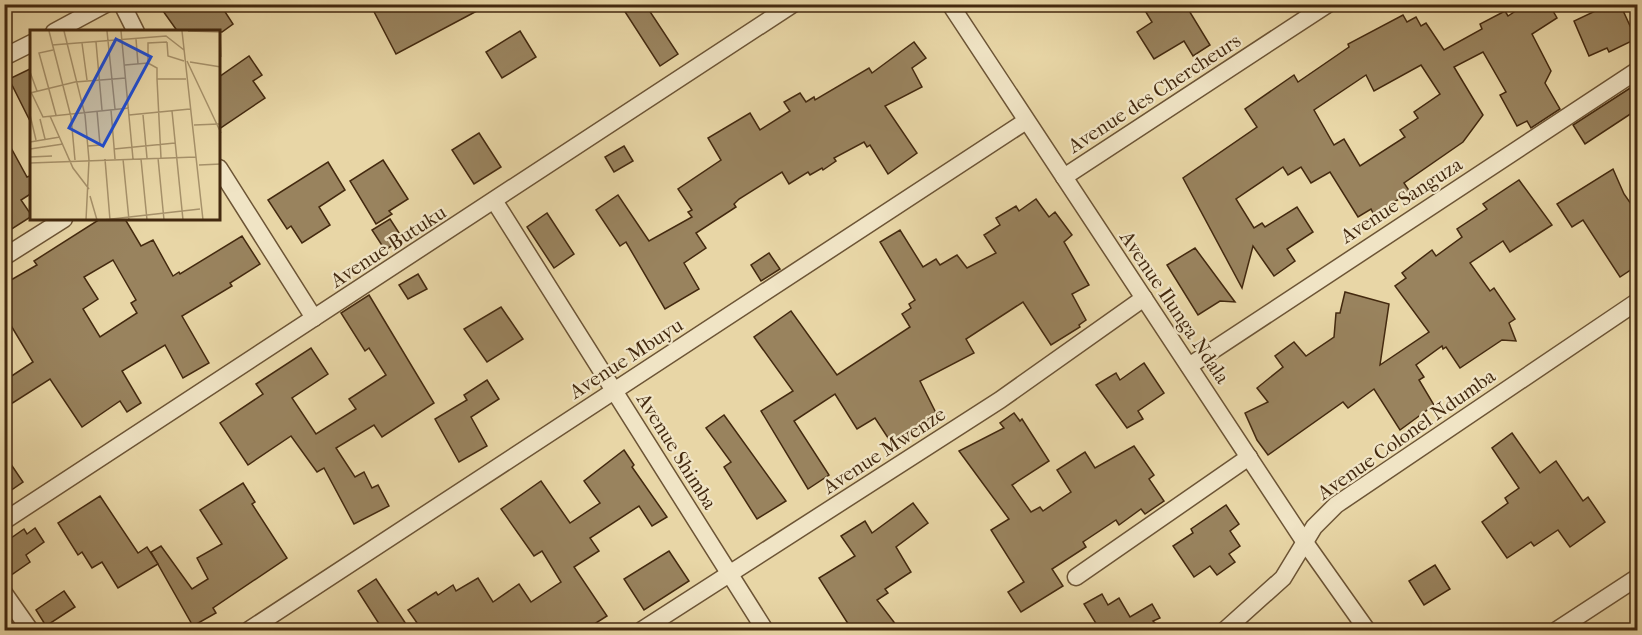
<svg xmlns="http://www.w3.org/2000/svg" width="1642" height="635" viewBox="0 0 1642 635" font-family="'IM FELL French Canon',serif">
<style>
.building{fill:#99835e;stroke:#43290f;stroke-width:1.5;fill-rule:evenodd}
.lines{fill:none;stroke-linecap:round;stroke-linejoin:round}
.street-casing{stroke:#6c5435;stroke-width:19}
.street{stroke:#f0e4c5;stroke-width:16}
.labels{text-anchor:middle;stroke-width:4.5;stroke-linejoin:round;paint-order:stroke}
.street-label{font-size:20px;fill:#43290f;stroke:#f0e4c5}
.inset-road{fill:none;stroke:#a6916a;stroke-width:1.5}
.view{fill:#1d4ed8;fill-opacity:0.15;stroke:#1d4ed8;stroke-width:3}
.inset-edge{fill:none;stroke:#43290f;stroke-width:3}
</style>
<rect width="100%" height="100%" fill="#e8d6a6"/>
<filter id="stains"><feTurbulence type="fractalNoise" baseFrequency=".00333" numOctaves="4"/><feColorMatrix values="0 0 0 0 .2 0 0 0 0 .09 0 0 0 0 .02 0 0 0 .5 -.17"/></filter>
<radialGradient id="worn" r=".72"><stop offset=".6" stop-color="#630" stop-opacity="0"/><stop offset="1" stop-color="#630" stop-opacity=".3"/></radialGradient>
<g class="building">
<polygon points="158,4 220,4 233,24 222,32 178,32"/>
<polygon points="370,4 490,4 396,54"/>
<polygon points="620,4 645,4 678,54 660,66"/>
<polygon points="1141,4 1185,4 1210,45 1193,56 1184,41 1154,59 1137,32 1152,22"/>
<path d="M1526 4H1549L1557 18 1532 34 1551 71 1545 83 1560 109 1531 128 1527 121 1517 126 1500 95 1506 92 1483 52 1454 67 1483 115 1463 142 1404 183 1410 192 1374 215 1371 209 1358 217 1330 172 1311 183 1301 167 1288 175 1283 167 1236 199 1254 228 1262 223 1265 227 1297 207 1313 232 1287 249 1295 261 1274 276 1253 246 1242 288 1183 178 1257 127 1245 109 1294 75 1298 82 1349 47 1348 44 1403 15 1407 22 1416 17 1421 26 1426 23 1444 50 1482 29 1480 24 1505 11 1508 16ZM1421 65 1440 94 1414 112 1418 118 1400 130 1405 137 1360 166 1344 139 1334 145 1314 110 1366 75 1374 91Z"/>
<polygon points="1610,4 1620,4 1636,39 1609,52 1607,48 1589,56 1574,21"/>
<polygon points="520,31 536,57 502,78 486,52"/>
<polygon points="914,42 926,58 912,68 922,87 885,106 917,153 888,174 870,145 867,147 864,142 834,158 836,161 823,170 822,168 810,175 808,172 789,184 782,172 739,199 734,204 736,207 696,233 706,248 684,263 699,289 665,309 626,242 620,246 596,210 618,195 649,241 692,217 688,212 692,210 678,189 721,160 708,138 750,113 760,130 790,111 784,102 800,93 806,102 814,97 815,100 869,68 872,73"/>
<polygon points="249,56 262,75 253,81 265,98 219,129 219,77"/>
<polygon points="32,68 32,125 9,79"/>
<polygon points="1638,83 1638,109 1585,144 1573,125"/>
<polygon points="479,133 501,167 474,184 452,150"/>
<polygon points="4,135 27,177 32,175 32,193 21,200 32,216 4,234"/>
<polygon points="624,146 633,161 614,172 605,157"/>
<polygon points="383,160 408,199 389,211 392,214 376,224 350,181"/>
<polygon points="328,162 345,190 319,207 330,225 302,243 291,226 287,229 268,200"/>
<polygon points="1613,169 1624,194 1638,214 1638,265 1620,277 1583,220 1572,227 1557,204"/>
<polygon points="1519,180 1552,225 1510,252 1503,241 1470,263 1490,291 1494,288 1515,319 1509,323 1516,341 1502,340 1460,368 1446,347 1443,349 1442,346 1416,365 1424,377 1419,380 1434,405 1400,430 1374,389 1348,408 1343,402 1268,455 1257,440 1245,413 1268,402 1257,388 1283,367 1275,356 1294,342 1306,356 1334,337 1336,313 1340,313 1345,292 1389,304 1380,365 1429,332 1395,286 1406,278 1402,273 1432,250 1436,256 1462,237 1457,229 1487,209 1483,204"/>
<polygon points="1036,199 1049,217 1055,212 1072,235 1064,242 1089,285 1072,294 1086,320 1079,325 1080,327 1051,345 1023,302 966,339 974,353 920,381 937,415 892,444 875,418 857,429 835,394 794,421 829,475 808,489 761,411 793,391 754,337 791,311 837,375 910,327 902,314 911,308 909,304 915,300 880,242 900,230 923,267 936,259 940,265 957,255 967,268 996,253 984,235 1000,225 996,218 1016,206 1019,211"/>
<polygon points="547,213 574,254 554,268 527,227"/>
<path d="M100 219H125L141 246 153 240 173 276 179 272 180 274 242 236 260 264 230 283 232 286 182 316 209 363 183 378 165 345 122 371 141 403 127 412 120 401 82 427 50 379 11 404 4 395V381L33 362 4 314V284L37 265 34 261ZM113 260 136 300 131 303 137 313 100 337 83 309 98 299 84 277Z"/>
<polygon points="390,219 403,239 385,250 372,230"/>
<polygon points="1195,248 1235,302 1220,301 1198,315 1167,265"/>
<polygon points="769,253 780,269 761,281 751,265"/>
<polygon points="418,274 427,289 408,299 399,285"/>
<polygon points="369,295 434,403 382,437 374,425 336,448 355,477 364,472 372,488 378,485 389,506 354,524 324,468 317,472 291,436 248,465 220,423 263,394 256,384 311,348 328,374 292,398 316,434 356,409 349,399 386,375 369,348 365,351 341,313"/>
<polygon points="501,307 523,339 487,362 464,329"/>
<polygon points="1144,363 1164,393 1138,411 1143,419 1127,428 1096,385 1116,373 1120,380"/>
<polygon points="487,380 499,399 471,417 487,446 459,462 435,419 467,400 464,395"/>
<polygon points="1014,413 1020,421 1022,419 1049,461 1012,485 1031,512 1040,507 1043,511 1071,492 1057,470 1085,452 1095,468 1134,446 1154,475 1149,479 1164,501 1145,514 1141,509 1119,525 1116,520 1083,542 1086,547 1052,569 1063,586 1021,612 1008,592 1024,582 991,530 1009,519 959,451 1004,428 1000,423"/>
<polygon points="724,415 786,501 757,519 724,467 731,462 706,428"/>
<polygon points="1512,433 1540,473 1556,461 1583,501 1588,497 1605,522 1570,547 1558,530 1534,546 1531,542 1507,558 1482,522 1508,503 1505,498 1519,488 1492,448"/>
<polygon points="624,450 634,465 632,467 667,517 652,526 639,506 590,538 599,551 574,567 607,616 585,630 422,630 408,610 436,592 438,595 453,585 456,591 478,578 493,602 519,584 531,602 561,582 542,551 534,556 501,509 541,481 570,523 600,503 584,481"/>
<polygon points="4,454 23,482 4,495"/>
<polygon points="243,483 255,502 252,504 287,558 213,608 216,613 193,626 151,552 161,546 192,589 208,579 197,558 222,544 200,510"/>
<polygon points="100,496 138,553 147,547 158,564 118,588 102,562 92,568 82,552 78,555 58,523"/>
<polygon points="913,503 928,523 896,547 911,572 885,589 888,593 877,600 900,630 852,630 819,578 855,556 841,536 865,521 872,533"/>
<polygon points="1226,505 1239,524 1230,531 1240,546 1229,554 1235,562 1217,575 1210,566 1194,577 1173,546 1193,533 1191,529"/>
<polygon points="35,528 44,542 26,555 30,562 4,580 4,543 24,529 27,534"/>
<polygon points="669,551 689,581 644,610 624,579"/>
<polygon points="1435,565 1450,589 1424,605 1409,581"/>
<polygon points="376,579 410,630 383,630 358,591"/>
<polygon points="64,591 75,607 46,626 36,610"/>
<polygon points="1102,594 1108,605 1119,598 1130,617 1152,604 1160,618 1153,621 1162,630 1100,630 1084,604"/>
</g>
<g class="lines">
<defs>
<g id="street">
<polyline points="122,4 136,32"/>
<polyline points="950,4 1304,541 1367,630"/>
<polyline points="54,32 106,4"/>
<polyline points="4,57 32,43"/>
<polyline points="219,168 314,318"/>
<polyline points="1064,177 1328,4"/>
<polyline points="495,202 765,630"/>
<polyline points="4,257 64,219"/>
<polyline points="1189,366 1638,70"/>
<polyline points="4,521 793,4"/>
<polyline points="1076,577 1249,457"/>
<polyline points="4,593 30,630"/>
<polyline points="249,630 1026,121"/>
<polyline points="642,630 1000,400 1144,298"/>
<polyline points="1225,630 1283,578 1314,527 1336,505 1638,301"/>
<polyline points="1557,630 1638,577"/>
</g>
</defs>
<use href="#street" class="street-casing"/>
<use href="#street" class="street"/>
</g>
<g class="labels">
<g class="street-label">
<text transform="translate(1154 93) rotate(-33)" y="7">Avenue des Chercheurs</text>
<text transform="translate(1401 200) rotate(-33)" y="7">Avenue Sanguza</text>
<text transform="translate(388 246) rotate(-33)" y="7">Avenue Butuku</text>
<text transform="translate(1175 307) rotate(56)" y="7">Avenue Ilunga Ndala</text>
<text transform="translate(626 358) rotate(-33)" y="7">Avenue Mbuyu</text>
<text transform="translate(1406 434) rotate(-35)" y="7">Avenue Colonel Ndumba</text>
<text transform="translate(884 450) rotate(-33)" y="7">Avenue Mwenze</text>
<text transform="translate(677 451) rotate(58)" y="7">Avenue Shimba</text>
</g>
</g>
<g transform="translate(30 30)">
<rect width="190" height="190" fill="#e8d6a6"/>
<path class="inset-road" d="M19 1 41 87 45 130M34 1 55 85 59 130 56 190M77 1 85 79M91 1 103 129M152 1 173 190M158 1 191 2M190 2 191 27M106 9 108 34M66 12 72 80M137 12 138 26 154 31M52 13 57 50M22 15 136 6 154 20M23 20 9 23 26 85M157 31 191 103M160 32 191 37M118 33V13L137 12M95 35 118 33 127 38V49H156M0 42 7 61M127 49 131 128M1 62 13 87 99 78M0 63 45 52 96 48M81 80 85 129M142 81 153 190M0 85 6 110M99 85 160 79M113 85 117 128M20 86 43 138 59 159M10 89 15 109M164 95 189 94M0 112 30 107M58 116 70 115 67 81M0 119 33 114M84 119 145 113M0 127 22 126M128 128 134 190M75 129 80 190M93 129 99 190M111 129 117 190M0 133 166 127M169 135 191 134M60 166 67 190M73 190 170 179"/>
<path class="view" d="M86 9 121 27 73 116 39 98Z"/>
<rect width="190" height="190" class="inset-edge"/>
</g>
<rect width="1642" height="635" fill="none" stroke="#e8d6a6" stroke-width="24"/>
<rect x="6" y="6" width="1630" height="623" fill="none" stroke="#43290f" stroke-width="3"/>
<rect x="12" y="12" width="1618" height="611" fill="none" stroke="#43290f" stroke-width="1.5"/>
<rect width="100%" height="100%" filter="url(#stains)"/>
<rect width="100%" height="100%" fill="url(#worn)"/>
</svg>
